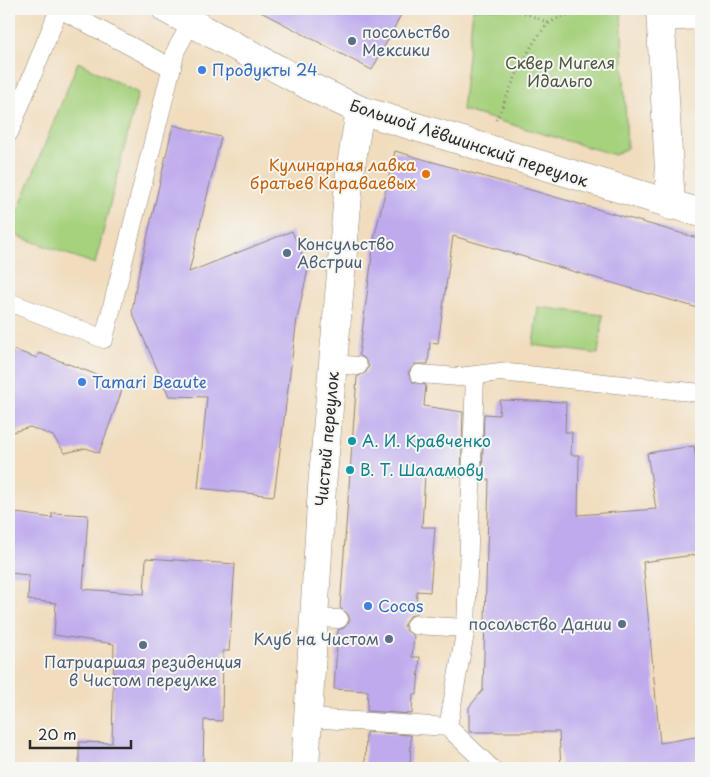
<svg xmlns="http://www.w3.org/2000/svg" width="710" height="777" viewBox="0 0 710 777" font-family="'Playpen Sans',sans-serif">
<style>
.green{fill:#a6d27e;stroke:#687e54}
.building{fill:#beaaed}
.lines{fill:none;stroke-linecap:round;stroke-linejoin:round}
.lane-casing{stroke:#8e8474;stroke-width:19}
.street-casing{stroke:#8e8474;stroke-width:29}
.path{stroke:#8e8474;stroke-width:3;stroke-dasharray:1 4;stroke-linecap:butt}
.lane{stroke:#fff;stroke-width:18}
.street{stroke:#fff;stroke-width:28}
.service-dot{fill:#5c6f8a;stroke:#f6f6f2;stroke-width:2}
.shop-dot{fill:#3f7fe0;stroke:#f6f6f2;stroke-width:2}
.food-dot{fill:#e8710a;stroke:#f6f6f2;stroke-width:2}
.culture-dot{fill:#0f9aa8;stroke:#f6f6f2;stroke-width:2}
.labels{text-anchor:middle;stroke-width:4;stroke-linejoin:round;paint-order:stroke}
.service-label{font-size:16px;fill:#4e5e75;stroke:#f6f6f2;text-anchor:start}
.park-label{font-size:16px;fill:#4a5540;stroke:#f6f6f2}
.shop-label{font-size:16px;fill:#366cbe;stroke:#f6f6f2;text-anchor:start}
.street-label{font-size:16px;fill:#2b2b2b;stroke:#f6f6f2}
.food-label{font-size:16px;fill:#c56008;stroke:#f6f6f2;text-anchor:end}
.culture-label{font-size:16px;fill:#0d838f;stroke:#f6f6f2;text-anchor:start}
</style>
<rect width="100%" height="100%" fill="#f6f6f2"/>
<filter id="ink" filterUnits="userSpaceOnUse"><feTurbulence type="fractalNoise" baseFrequency=".02" numOctaves="2"/><feDisplacementMap in="SourceGraphic" scale="10" xChannelSelector="R" yChannelSelector="G"/><feConvolveMatrix kernelMatrix="1 2 1 2 8 2 1 2 1" color-interpolation-filters="sRGB"/></filter>
<filter id="wash" filterUnits="userSpaceOnUse"><feTurbulence type="fractalNoise" baseFrequency=".0096" numOctaves="4" result="noise"/><feDisplacementMap in="SourceGraphic" scale="20" xChannelSelector="R" yChannelSelector="G"/><feGaussianBlur stdDeviation="1.12" result="paint"/><feColorMatrix in="noise" values="0 0 0 0 0 0 0 0 0 0 0 0 0 0 0 0 0 1.4 0 .05"/><feComposite in="paint" operator="in"/></filter>
<g filter="url(#wash)">
<rect width="100%" height="100%" fill="#f1ddbe"/>
<g class="green">
<polygon points="473,9 621,9 627,148 615,155 462,110"/>
<polygon points="78,62 138,93 95,264 9,233"/>
<polygon points="538,307 603,315 598,354 533,345"/>
</g>
<g id="blocks">
<g class="building">
<polygon points="255,9 404,9 372,70"/>
<polygon points="173,125 221,137 189,272 292,231 308,269 297,319 274,496 198,488 207,397 169,396 132,312 136,286"/>
<polygon points="395,151 701,239 701,309 453,236 438,343 430,342 428,364 415,364 408,373 413,382 426,385 424,406 463,412 461,477 425,474 422,527 435,527 430,592 417,591 416,614 410,616 404,624 406,630 414,636 412,657 420,657 417,695 413,694 412,714 367,711 368,691 334,689 338,630 344,628 350,620 348,614 340,608 357,377 366,372 369,366 364,358 359,355 375,234"/>
<polygon points="9,348 37,358 39,353 124,385 99,453 86,448 65,453 53,436 30,427 9,433"/>
<polygon points="500,400 566,402 565,432 572,432 571,455 579,455 578,515 656,509 647,453 694,446 701,491 701,554 643,562 660,743 701,736 701,768 561,768 559,732 469,732 469,707 483,690 489,479 482,479 484,414 499,415"/>
<polygon points="9,512 52,518 52,513 88,515 83,589 144,594 146,558 235,564 229,651 223,651 222,721 204,720 203,768 79,768 79,742 112,743 114,644 54,635 56,603 28,600 29,575 9,573"/>
<polygon points="366,732 411,735 410,768 365,768"/>
</g>
</g>
</g>
<g filter="url(#ink)">
<use href="#blocks" fill-opacity="0" stroke="#8e8474" stroke-width="1"/>
<g class="lines">
<defs>
<g id="lane">
<polyline points="60,9 172,68"/>
<polyline points="9,133 59,9"/>
<polyline points="9,302 104,339 176,50 191,23"/>
<polyline points="333,364 358,366"/>
<polyline points="419,374 459,377 500,372 701,393"/>
<polyline points="314,618 339,619"/>
<polyline points="415,625 466,628"/>
<polyline points="308,718 448,727 491,768"/>
<polyline points="448,727 466,628 475,376"/>
</g>
<g id="street">
<polyline points="166,9 315,89 360,110 701,213"/>
<polyline points="660,9 671,206"/>
<polyline points="662,17 701,15"/>
<polyline points="305,768 322,487 350,172 360,110"/>
</g>
</defs>
<use href="#lane" class="lane-casing"/>
<use href="#street" class="street-casing"/>
<g class="path">
<polyline points="515,9 549,23"/>
<polyline points="565,9 566,15"/>
<path d="M496 120C507 97 531 36 550 23 563 13 582 12 597 9"/>
</g>
<use href="#lane" class="lane"/>
<use href="#street" class="street"/>
</g>
</g>
<g class="service-dot">
<circle cx="352" cy="41" r="5"/>
<circle cx="287" cy="253" r="5"/>
<circle cx="622" cy="624" r="5"/>
<circle cx="389" cy="639" r="5"/>
<circle cx="143" cy="645" r="5"/>
</g>
<g class="shop-dot">
<circle cx="202" cy="70" r="5"/>
<circle cx="82" cy="382" r="5"/>
<circle cx="368" cy="606" r="5"/>
</g>
<circle class="food-dot" cx="426" cy="174" r="5"/>
<g class="culture-dot">
<circle cx="352" cy="441" r="5"/>
<circle cx="350" cy="470" r="5"/>
</g>
<g class="labels">
<g class="service-label">
<text x="362" y="38">посольство<tspan x="362" dy="18">Мексики</tspan></text>
<text x="297" y="250">Консульство<tspan x="297" dy="18">Австрии</tspan></text>
<text x="612" y="630" text-anchor="end">посольство Дании</text>
<text x="379" y="645" text-anchor="end">Клуб на Чистом</text>
<text x="143" y="668" text-anchor="middle">Патриаршая резиденция<tspan x="143" dy="18">в Чистом переулке</tspan></text>
</g>
<g class="park-label">
<text x="560" y="69">Сквер Мигеля<tspan x="560" dy="18">Идальго</tspan></text>
</g>
<g class="shop-label">
<text x="212" y="76">Продукты 24</text>
<text x="92" y="388">Tamari Beaute</text>
<text x="378" y="612">Cocos</text>
</g>
<g class="street-label">
<text transform="translate(469 143) rotate(18)" y="6">Большой Лёвшинский переулок</text>
<text transform="translate(327 439) rotate(-85)" y="6">Чистый переулок</text>
</g>
<g class="food-label">
<text x="416" y="171">Кулинарная лавка<tspan x="416" dy="18">братьев Караваевых</tspan></text>
</g>
<g class="culture-label">
<text x="362" y="447">А. И. Кравченко</text>
<text x="360" y="476">В. Т. Шаламову</text>
</g>
</g>
<rect width="710" height="777" fill="none" stroke="#f6f6f2" stroke-width="30"/>
<path d="M30 740v8h101v-8" fill="none" stroke="#2b2b2b" stroke-width="2.5"/>
<text x="38" y="740" font-size="15" fill="#2b2b2b" stroke="#f6f6f2" stroke-width="4" paint-order="stroke">20 m</text>
</svg>
